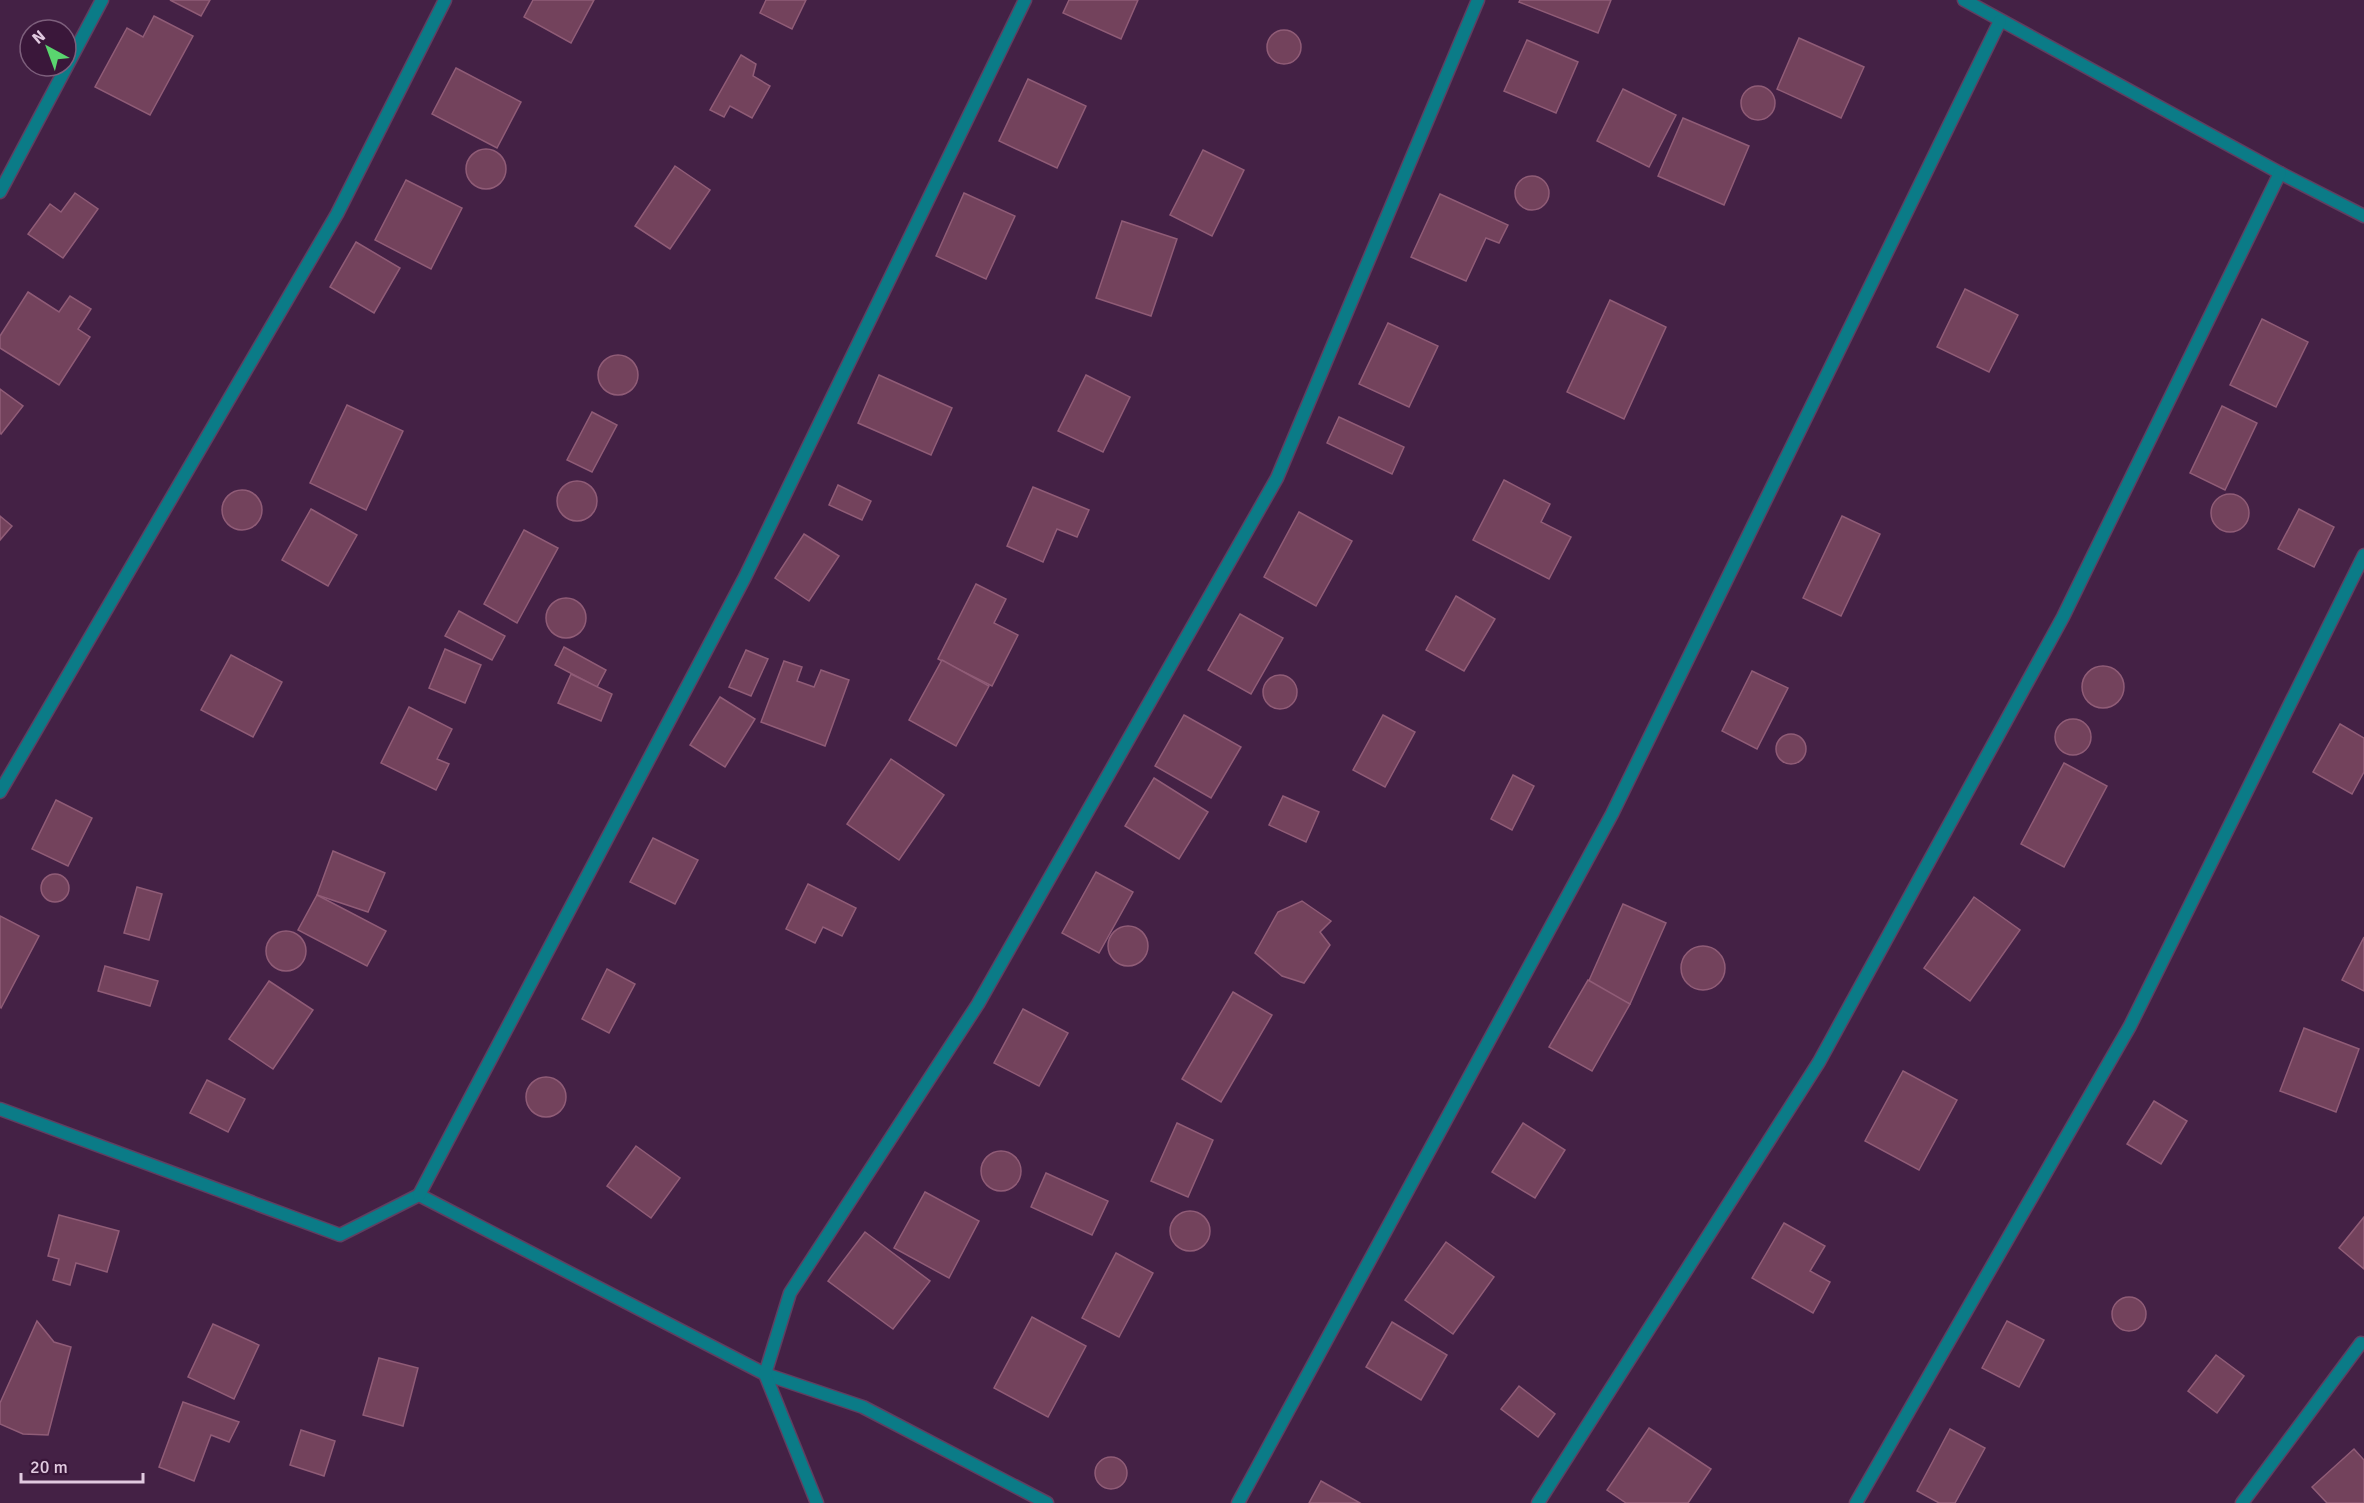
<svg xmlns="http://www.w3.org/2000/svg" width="2364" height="1503" viewBox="0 0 2364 1503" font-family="Signika,sans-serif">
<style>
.building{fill:#73425c;stroke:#905c77;stroke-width:1.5}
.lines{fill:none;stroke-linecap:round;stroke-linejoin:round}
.minor-casing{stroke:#603f61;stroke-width:15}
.minor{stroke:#0b7b87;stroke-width:12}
</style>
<rect width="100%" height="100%" fill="#442145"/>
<g class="building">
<polygon points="170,0 210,0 201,16"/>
<polygon points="533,0 594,0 571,43 524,17"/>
<polygon points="766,0 806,0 792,29 760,13"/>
<polygon points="1069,0 1138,0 1121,39 1063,13"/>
<polygon points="1520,0 1611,0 1598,33 1519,2"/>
<polygon points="154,16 193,36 150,115 95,87 127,28 143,37"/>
<circle cx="1284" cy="47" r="17"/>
<polygon points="1799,38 1864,67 1841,118 1777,89"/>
<polygon points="1527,40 1578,62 1556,113 1504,91"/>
<polygon points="741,55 756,64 753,76 770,86 752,118 730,106 724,117 710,110"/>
<polygon points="456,68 521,102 497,148 432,114"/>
<polygon points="1028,79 1086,106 1057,168 999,141"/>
<circle cx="1758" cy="103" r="17"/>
<polygon points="1623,89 1676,115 1649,167 1597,141"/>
<polygon points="1683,118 1749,146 1724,205 1658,176"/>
<circle cx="486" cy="169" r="20"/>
<polygon points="1203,150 1244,170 1212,236 1170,215"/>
<polygon points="675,166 710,190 670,249 635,226"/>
<circle cx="1532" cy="193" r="17"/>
<polygon points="406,180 462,208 431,269 375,240"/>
<polygon points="75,193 98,209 63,258 28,234 50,204 61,212"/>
<polygon points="964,193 1015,216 986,279 936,256"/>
<polygon points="1440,194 1508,225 1499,243 1486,238 1466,281 1411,257"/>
<polygon points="1122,221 1177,239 1151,316 1096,298"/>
<polygon points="356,242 400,268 374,313 330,287"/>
<polygon points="1965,289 2018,315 1989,372 1937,347"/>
<polygon points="28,292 59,312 70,296 91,309 78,329 90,337 59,385 0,348 0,336"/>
<polygon points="1610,300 1666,327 1624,419 1567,392"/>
<polygon points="2262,319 2308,342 2276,407 2230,385"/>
<polygon points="1388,323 1438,346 1409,407 1359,384"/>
<circle cx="618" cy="375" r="20"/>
<polygon points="879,375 952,408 931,455 858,423"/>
<polygon points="1086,375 1130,397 1103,452 1058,431"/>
<polygon points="0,389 23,406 1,434 0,433"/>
<polygon points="347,405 403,431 366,510 310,483"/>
<polygon points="2222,406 2257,423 2225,490 2190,473"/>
<polygon points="592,412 617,425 592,472 567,460"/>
<polygon points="1339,417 1404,447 1392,474 1327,443"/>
<polygon points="1504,480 1550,504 1541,522 1571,537 1549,579 1473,540"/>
<circle cx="577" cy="501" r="20"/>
<polygon points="838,485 871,501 862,520 829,505"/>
<polygon points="1033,487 1089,510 1077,537 1057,529 1043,562 1007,546"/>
<circle cx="242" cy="510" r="20"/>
<circle cx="2230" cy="513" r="19"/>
<polygon points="311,509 357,535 328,586 282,560"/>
<polygon points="2299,509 2334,527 2314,567 2278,549"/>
<polygon points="1299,512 1352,541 1316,606 1264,577"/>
<polygon points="0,516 12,526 0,540"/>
<polygon points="1842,516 1880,534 1841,616 1803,598"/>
<polygon points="524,530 558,548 517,623 484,604"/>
<polygon points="804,534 839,556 809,601 775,578"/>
<polygon points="976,584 1006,599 994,623 1018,635 992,686 938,659"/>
<polygon points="1456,596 1495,619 1464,671 1426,650"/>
<circle cx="566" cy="618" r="20"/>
<polygon points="459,611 505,636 492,660 445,636"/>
<polygon points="1240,614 1283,638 1251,694 1208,670"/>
<polygon points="564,647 606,670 597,687 555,665"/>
<polygon points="445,649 481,665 465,703 429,688"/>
<polygon points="746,650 768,659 751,696 729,687"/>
<polygon points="231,655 282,682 253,737 201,710"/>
<polygon points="942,660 989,686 956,746 909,720"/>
<polygon points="784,661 802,667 797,681 814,687 821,670 849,680 825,746 761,722"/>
<circle cx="2103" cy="687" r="21"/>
<polygon points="1752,671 1788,688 1757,749 1722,731"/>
<polygon points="571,674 612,694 601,721 558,703"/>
<circle cx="1280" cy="692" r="17"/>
<polygon points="720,697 755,719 725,767 690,745"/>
<polygon points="409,707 452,729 437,759 449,764 436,790 381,763"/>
<polygon points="1184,715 1241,747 1211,798 1155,766"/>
<polygon points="1383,715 1415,732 1385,787 1353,770"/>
<circle cx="2073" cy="737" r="18"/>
<polygon points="2340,724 2364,738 2364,772 2352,794 2313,772"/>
<circle cx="1791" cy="749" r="15"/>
<polygon points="891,759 944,795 899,860 847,824"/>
<polygon points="2064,763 2107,786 2064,867 2021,844"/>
<polygon points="1513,775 1534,786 1512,830 1491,819"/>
<polygon points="1154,778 1208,812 1179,859 1125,826"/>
<polygon points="1283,796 1319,812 1306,842 1269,825"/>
<polygon points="56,800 92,818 68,866 32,849"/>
<polygon points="653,838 698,860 675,904 630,882"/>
<polygon points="333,851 385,873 368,912 317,895"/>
<polygon points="1096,872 1133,892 1099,953 1062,933"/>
<circle cx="55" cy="888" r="14"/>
<polygon points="808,884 856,908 842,936 823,927 815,943 786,929"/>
<polygon points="137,887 162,894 149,940 124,933"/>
<polygon points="317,895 386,931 367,966 298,930"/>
<polygon points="1974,897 2020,930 1970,1001 1924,968"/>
<polygon points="1302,901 1331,921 1320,932 1330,945 1304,983 1282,976 1255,953 1278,912"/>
<polygon points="1623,904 1666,923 1630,1004 1587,985"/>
<polygon points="0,916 39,936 1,1008 0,1007"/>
<circle cx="1128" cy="946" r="20"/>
<circle cx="286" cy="951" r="20"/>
<polygon points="2364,937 2364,991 2342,980"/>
<circle cx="1703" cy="968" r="22"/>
<polygon points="105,966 158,981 150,1006 98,991"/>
<polygon points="607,969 635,984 609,1033 582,1019"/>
<polygon points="1588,980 1630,1004 1592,1071 1549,1047"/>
<polygon points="269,981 313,1010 273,1069 229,1039"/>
<polygon points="1233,992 1272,1015 1221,1102 1182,1079"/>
<polygon points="1023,1009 1068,1033 1039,1086 994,1063"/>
<polygon points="2304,1028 2359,1049 2336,1112 2280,1091"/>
<polygon points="1903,1071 1957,1100 1919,1170 1865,1141"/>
<circle cx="546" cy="1097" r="20"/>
<polygon points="207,1080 245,1099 228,1132 190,1113"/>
<polygon points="2154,1101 2187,1121 2161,1164 2127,1144"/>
<polygon points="1177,1123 1213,1140 1188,1197 1151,1181"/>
<polygon points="1523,1123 1565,1150 1535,1198 1492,1172"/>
<polygon points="636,1146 680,1178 651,1218 607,1186"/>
<circle cx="1001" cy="1171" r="20"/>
<polygon points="1046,1173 1108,1201 1092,1235 1031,1207"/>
<polygon points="925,1192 979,1221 949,1278 894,1248"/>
<circle cx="1190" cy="1231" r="20"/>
<polygon points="59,1215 119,1231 107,1272 76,1263 70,1285 53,1280 59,1259 48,1256"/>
<polygon points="2364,1217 2364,1269 2339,1248"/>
<polygon points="1784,1223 1825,1246 1810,1271 1830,1282 1813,1313 1752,1278"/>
<polygon points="865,1232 930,1281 893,1329 828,1281"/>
<polygon points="1446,1242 1494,1277 1453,1334 1405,1300"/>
<polygon points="1116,1253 1153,1273 1119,1337 1082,1318"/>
<circle cx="2129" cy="1314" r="17"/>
<polygon points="1032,1317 1086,1346 1048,1417 994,1388"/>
<polygon points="37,1321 54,1342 71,1347 48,1435 23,1434 0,1424 0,1403"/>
<polygon points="2007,1321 2044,1340 2019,1387 1982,1368"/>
<polygon points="1392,1322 1447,1355 1421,1400 1366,1367"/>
<polygon points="213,1324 259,1345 234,1399 188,1377"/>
<polygon points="2216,1355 2244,1376 2217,1413 2188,1391"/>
<polygon points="379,1358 418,1368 403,1426 363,1415"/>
<polygon points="1519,1386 1555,1414 1538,1437 1501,1409"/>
<polygon points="183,1402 239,1422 229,1442 211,1435 194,1481 159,1467"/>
<polygon points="1649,1428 1711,1469 1688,1503 1626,1503 1607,1490"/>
<polygon points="1950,1429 1985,1448 1955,1503 1939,1503 1917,1491"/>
<polygon points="301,1430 335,1441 324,1476 290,1465"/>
<polygon points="2354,1449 2364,1460 2364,1503 2327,1503 2312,1487"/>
<circle cx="1111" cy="1473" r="16"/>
<polygon points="1321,1481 1360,1503 1309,1503"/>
</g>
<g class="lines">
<defs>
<g id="minor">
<polyline points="1964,0 2280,173 2364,216"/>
<polyline points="0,192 102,0"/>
<polyline points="0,792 337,214 445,0"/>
<polyline points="0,1109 340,1235 419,1195 765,1374 863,1407 1047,1503"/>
<polyline points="419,1195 745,577 1025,0"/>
<polyline points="817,1503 765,1374 790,1293 978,1004 1277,478 1478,0"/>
<polyline points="1238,1503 1612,814 2000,21"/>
<polyline points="1538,1503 1819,1062 2063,617 2280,173"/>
<polyline points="1856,1503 2130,1026 2364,555"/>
<polyline points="2242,1503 2361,1343"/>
</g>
</defs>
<use href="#minor" class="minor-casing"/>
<use href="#minor" class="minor"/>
</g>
<g transform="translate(48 48) rotate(319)"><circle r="28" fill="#3a173a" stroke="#7d5f7c" stroke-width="1.5"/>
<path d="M0-4.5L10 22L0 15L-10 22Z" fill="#5ad56f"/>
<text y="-9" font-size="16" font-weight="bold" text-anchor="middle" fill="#e1cae0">N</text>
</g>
<path d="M21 1473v9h122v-9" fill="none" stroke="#e1cae0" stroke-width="3"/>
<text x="30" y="1473" font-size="18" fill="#e1cae0" stroke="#3a173a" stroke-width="4.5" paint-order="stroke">20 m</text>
</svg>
